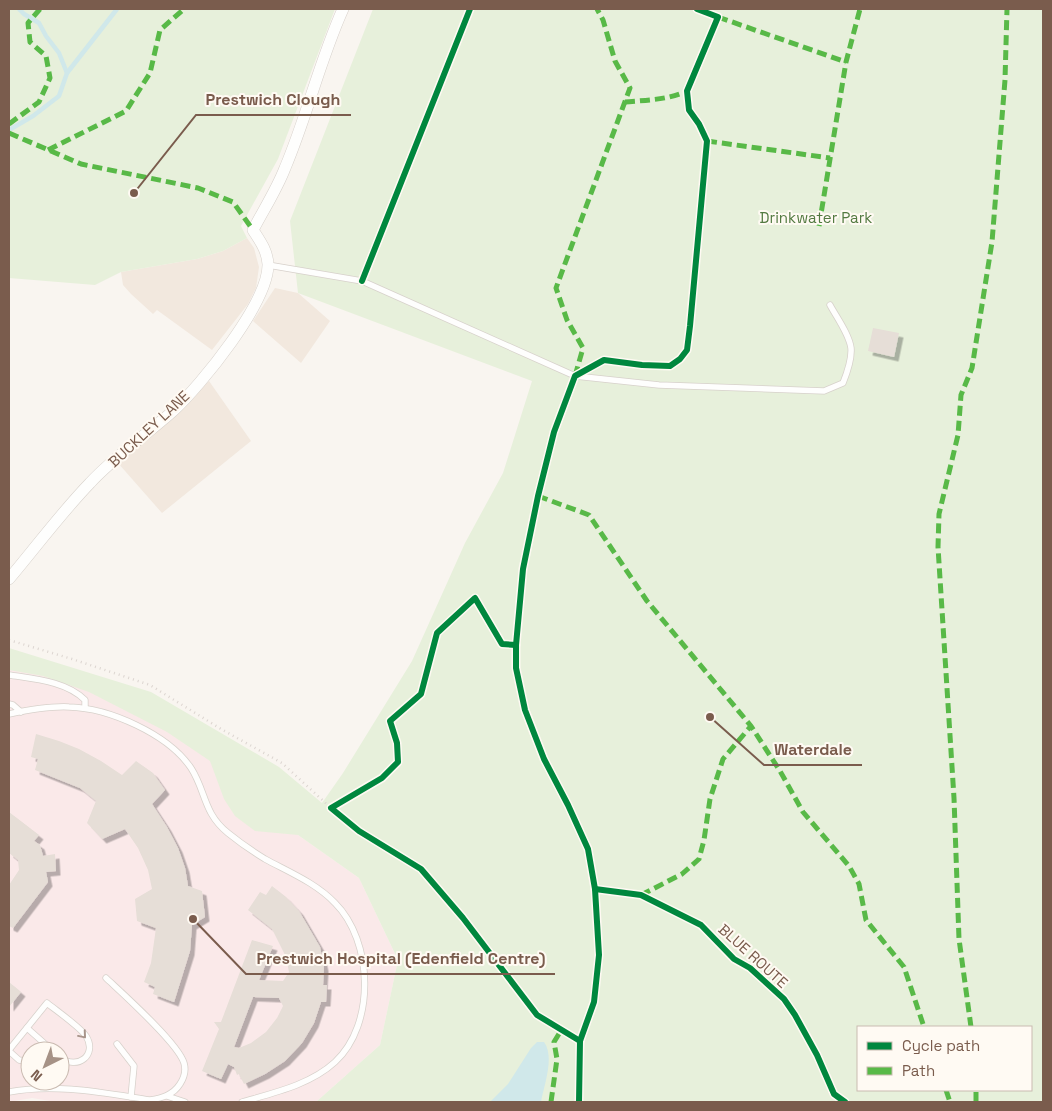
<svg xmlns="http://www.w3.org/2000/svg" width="1052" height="1111" viewBox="0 0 1052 1111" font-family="'Space Grotesk',sans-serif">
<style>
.residential{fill:#f2e8de}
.medical{fill:#fae9e9;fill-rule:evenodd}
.green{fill:#e7f0db;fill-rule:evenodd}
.water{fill:#d0e8ea}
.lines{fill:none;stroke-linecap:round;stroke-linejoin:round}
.stream{stroke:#d0e8ea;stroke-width:4.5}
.building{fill:#e6ded7;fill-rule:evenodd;filter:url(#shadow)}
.service-casing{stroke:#d7d1cb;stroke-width:7}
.minor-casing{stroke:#d7d1cb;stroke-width:12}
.path{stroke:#dcd5d0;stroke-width:2.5;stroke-dasharray:1 4;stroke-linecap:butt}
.service{stroke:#fefefd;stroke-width:5.5}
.minor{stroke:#fefefd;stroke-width:11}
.quiet{stroke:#58b947;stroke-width:5;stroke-dasharray:10 5;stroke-linecap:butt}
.cycleway-casing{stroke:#fffaf3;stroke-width:9}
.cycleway{stroke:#00873e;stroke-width:6}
.oneway{stroke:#a8958b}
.labels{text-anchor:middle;stroke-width:4;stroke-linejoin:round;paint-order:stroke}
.park-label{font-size:15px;fill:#537a41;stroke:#fffaf3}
.street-label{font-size:15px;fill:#7a5c4d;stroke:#fffaf3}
.leader{fill:none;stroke:#7a5c4d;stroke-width:2}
.callout-dot{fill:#7a5c4d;stroke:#fffaf3;stroke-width:2}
.callout-label{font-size:16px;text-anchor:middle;font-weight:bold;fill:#7a5c4d;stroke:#fffaf3;stroke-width:4;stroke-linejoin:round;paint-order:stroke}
</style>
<defs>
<filter id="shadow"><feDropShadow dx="4.5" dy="4.5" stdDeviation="0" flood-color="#0004"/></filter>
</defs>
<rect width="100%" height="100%" fill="#f9f5f0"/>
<g class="residential">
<polygon points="247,238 254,248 259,267 256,288 248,304 212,350 157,310 153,314 131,294 123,285 121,272 197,259 223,251"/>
<polygon points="275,288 298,293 330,321 301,363 253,321"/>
<polygon points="209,381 251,441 162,513 118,463 172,417"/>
</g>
<path class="medical" d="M9 658 141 700 298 835 359 878 398 960 380 1045 316 1102H56L32 1098 9 1102ZM30 1051H60V1081H30Z"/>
<g class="green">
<polygon points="9,9 335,9 278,159 241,226 247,238 223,251 197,259 121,272 95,285 9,278"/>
<path d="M373 9H1043V1102H316L380 1045 398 960 359 878 298 835 255 831 235 816 224 799 210 761 167 732 89 692 43 676 9 670V648L151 692 279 767 322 803 343 773 412 661 465 543 503 473 532 381 298 293 290 221ZM858 1027H1031V1090H858Z"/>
</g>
<path class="water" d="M537 1042H544C555 1057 544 1085 541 1102H490L508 1084 531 1048Z"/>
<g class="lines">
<g class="stream">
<polyline points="19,9 24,14 39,23 46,36 59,53 67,73"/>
<polyline points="9,130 33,116 59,96 67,73 117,9"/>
</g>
</g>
<g class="building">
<polygon points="873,328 899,333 894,357 868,351"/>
<polygon points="36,734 59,741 79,749 101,761 122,775 136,761 153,773 165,790 152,804 167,827 178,848 185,868 188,886 202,891 205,917 192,925 190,951 174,1002 153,994 155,987 144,982 151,963 156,928 137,921 135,899 152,889 148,870 138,848 125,829 102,839 87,823 96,801 80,788 35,770 38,759 31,757"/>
<polygon points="9,812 39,835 34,841 40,845 43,856 55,854 56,871 46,872 48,882 13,928 9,926 9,885 19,870 18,860 9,853"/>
<path d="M272 886 286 897 299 911 320 947 324 967 323 985H327L326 1002H321L314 1023 302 1043 285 1061 265 1074 244 1084 239 1074 237 1075 234 1067 228 1064 221 1079 202 1071 219 1029 214 1022H221L252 940 273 946 259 980 283 981 289 972 286 957 272 929 248 910 260 892 266 895ZM253 997 279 998 283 1006 277 1018 266 1032 251 1043 239 1048 234 1047Z"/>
<polygon points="9,982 21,992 9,1007"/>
</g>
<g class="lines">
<defs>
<g id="service">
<path d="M268 265 362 281 575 376 659 385 824 391 843 383C847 373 852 359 851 348 849 334 837 318 830 305"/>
<path d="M9 675C34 679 66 681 85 700V708"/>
<polyline points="9,704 13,705 21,712"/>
<path d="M9 714C28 710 49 706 69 707 109 708 168 734 191 768 206 791 203 813 228 833 239 842 252 851 265 859 289 872 316 883 335 903 373 941 376 1024 335 1062 310 1085 273 1093 242 1102"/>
<polyline points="27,1028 53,1051"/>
<polyline points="117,1044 134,1066 131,1097"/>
<path d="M9 1050 47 1003C57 1011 80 1027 86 1036 98 1055 77 1071 60 1057"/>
<polyline points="9,1051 19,1060 30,1062"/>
<path d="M9 1092C55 1083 104 1093 150 1100 162 1098 173 1095 180 1084 184 1078 186 1070 184 1063 178 1043 123 994 106 978"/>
<polyline points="167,1096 185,1102"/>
</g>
<path id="minor" d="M9 579C36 547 61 513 90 483 114 457 146 435 173 411 201 385 269 302 268 264 267 250 260 241 253 230 264 209 277 189 285 168 307 116 320 60 343 9"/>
</defs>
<use href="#service" class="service-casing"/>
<use href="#minor" class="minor-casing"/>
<polyline class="path" points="9,640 72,659 150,685 221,729 282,763 331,808"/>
<use href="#service" class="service"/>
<use href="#minor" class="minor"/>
<g class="quiet">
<polyline points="718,17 846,62"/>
<path d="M625 102C646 100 668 100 687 91"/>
<polyline points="9,124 39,102 50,78 46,56 30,42 28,23 40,9"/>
<polyline points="9,133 81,164 198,188 233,202 253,230"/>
<polyline points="707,141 830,158"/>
<polyline points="48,150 126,111 150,73 160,30 184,9"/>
<polyline points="819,226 846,62 860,9"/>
<polyline points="575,376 583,348 567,320 556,288 630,88 615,61 603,20 597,9"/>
<polyline points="538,496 589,515 647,601 751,726 780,771 803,812 849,866 859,884 866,920 904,967 924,1027"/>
<polyline points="641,895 682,874 699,859 704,840 710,799 723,759 751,726"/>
<polyline points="971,1027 959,939 954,798 938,547 939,514 958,435 961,395 972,368 992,242 1005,80 1007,9"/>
<polyline points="946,1090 950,1102"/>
<polyline points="551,1102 557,1059 554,1042 562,1029"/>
<polyline points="976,1102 976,1090"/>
</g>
<defs>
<g id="cycleway">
<polyline points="362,281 470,9"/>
<polyline points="516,645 502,644 475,598 437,633 421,694 390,721 397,743 398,762 382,778 331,808 359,831 421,869 463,918 537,1015 580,1041"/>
<polyline points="595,889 641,895 701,925 734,959 750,968 784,999 795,1015 817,1055 834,1094 845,1102"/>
<polyline points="579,1102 580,1041 594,1002 599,955 595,889 588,849 568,805 544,759 525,710 516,668 516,645 523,569 538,496 554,432 575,376 604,360 642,365 670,366 680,359 687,350 690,326 707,141 699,124 689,110 687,91 718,17 697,9"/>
</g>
</defs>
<use href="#cycleway" class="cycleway-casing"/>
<use href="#cycleway" class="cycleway"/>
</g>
<defs><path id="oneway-chevron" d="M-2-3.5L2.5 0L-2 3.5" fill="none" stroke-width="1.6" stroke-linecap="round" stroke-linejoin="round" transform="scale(1.25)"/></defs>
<use class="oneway" href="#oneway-chevron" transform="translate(83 1035) rotate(50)"/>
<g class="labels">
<g class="park-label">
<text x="816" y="223">Drinkwater Park</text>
</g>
<g class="street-label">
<text transform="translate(149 429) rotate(-43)" y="5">BUCKLEY LANE</text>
<text transform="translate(753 956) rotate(42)" y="5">BLUE ROUTE</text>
</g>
</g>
<path class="leader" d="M134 193L196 115H351M710 717L764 765H862M193 919L246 974H555"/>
<g class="callout-dot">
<circle cx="134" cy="193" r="5"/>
<circle cx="710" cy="717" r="5"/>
<circle cx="193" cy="919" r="5"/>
</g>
<g class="callout-label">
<text x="273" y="105">Prestwich Clough</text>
<text x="813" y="755">Waterdale</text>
<text x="401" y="964">Prestwich Hospital (Edenfield Centre)</text>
</g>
<rect width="1052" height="1111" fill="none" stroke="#7a5c4d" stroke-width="20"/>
<rect x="857" y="1026" width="175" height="65" fill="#fffaf3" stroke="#cabbb1"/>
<rect x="867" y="1042" width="25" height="8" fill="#00873e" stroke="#cabbb1"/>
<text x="902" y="1051" font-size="15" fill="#7a5c4d">Cycle path</text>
<rect x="867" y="1067" width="25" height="8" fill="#58b947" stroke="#cabbb1"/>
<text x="902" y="1076" font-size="15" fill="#7a5c4d">Path</text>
<g transform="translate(45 1066) rotate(222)"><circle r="24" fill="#fffaf3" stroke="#cabbb1"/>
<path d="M0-4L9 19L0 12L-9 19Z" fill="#a69286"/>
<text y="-8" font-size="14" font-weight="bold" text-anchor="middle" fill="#7a5c4d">N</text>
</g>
</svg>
